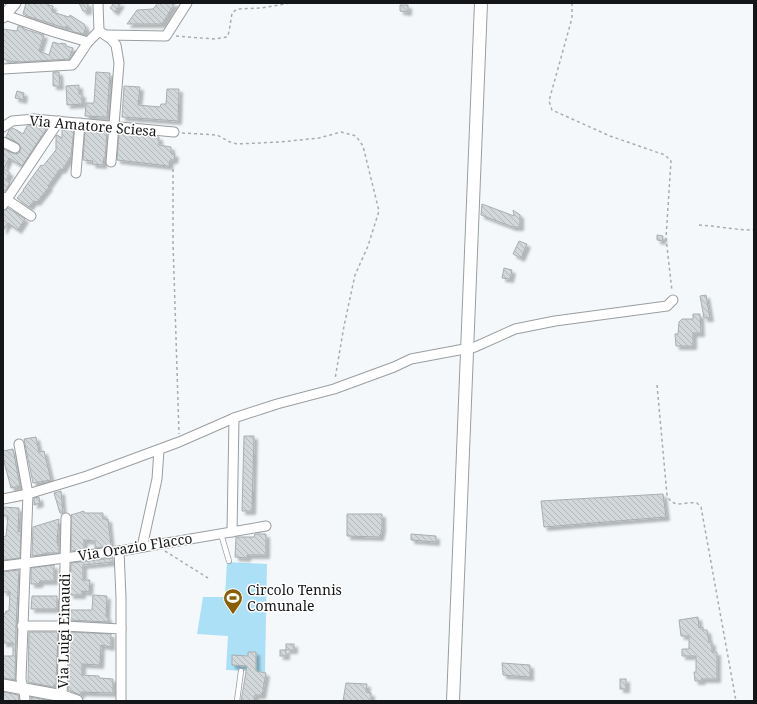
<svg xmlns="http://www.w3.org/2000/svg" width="757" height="704" viewBox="0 0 757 704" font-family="'Noto Serif',serif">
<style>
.pitch{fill:#abe0f7}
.building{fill:url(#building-back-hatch);stroke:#a9aeb0;filter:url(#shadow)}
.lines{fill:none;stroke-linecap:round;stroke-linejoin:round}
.service-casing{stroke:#9a9ea0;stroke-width:6}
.minor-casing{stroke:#9a9ea0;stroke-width:11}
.tertiary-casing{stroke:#9a9ea0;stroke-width:13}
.secondary-casing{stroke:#9a9ea0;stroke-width:14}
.path{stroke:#a9acae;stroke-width:1.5;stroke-dasharray:3 3;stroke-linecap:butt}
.service{stroke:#fff;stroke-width:4.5}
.minor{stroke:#fff;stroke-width:9}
.tertiary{stroke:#fff;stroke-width:11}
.secondary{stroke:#fff;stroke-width:12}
.labels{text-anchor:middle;stroke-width:3;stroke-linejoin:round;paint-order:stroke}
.street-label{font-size:14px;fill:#151617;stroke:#fff}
.poi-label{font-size:14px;fill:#151617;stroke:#fff;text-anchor:start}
</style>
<defs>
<pattern id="building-back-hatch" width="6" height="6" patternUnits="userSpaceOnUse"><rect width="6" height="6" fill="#d2d7d9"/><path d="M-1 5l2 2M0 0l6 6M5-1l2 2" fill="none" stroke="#b3b8ba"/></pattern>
<filter id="shadow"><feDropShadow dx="3.5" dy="3.5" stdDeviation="1" flood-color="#0004"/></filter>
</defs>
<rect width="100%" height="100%" fill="#f4f8fa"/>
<polygon class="pitch" points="227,562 267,564 265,672 226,670 228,636 197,634 203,597 225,597"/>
<g class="building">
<polygon points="26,3 49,3 48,5 53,6 52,12 69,17 70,15 84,24 86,29 83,34 74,32 66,26 65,28 27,16 23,14"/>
<polygon points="79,3 88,3 88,11 83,11"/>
<polygon points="114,3 121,3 115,12 110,8"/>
<polygon points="158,3 175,3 162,24 127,24 137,10 153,9"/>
<polygon points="400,5 408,5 408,12 400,11"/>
<polygon points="18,26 24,28 24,29 44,35 39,51 49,55 53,42 60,44 61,43 66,44 66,46 73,48 69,59 18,62 15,61 13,62 3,59 3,29 17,31"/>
<polygon points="53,72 59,72 60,86 53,86"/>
<polygon points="96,72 110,73 107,117 85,116 86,103 94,103"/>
<polygon points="79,85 79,94 82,94 82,104 67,105 66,86"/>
<polygon points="124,86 140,87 138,105 160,107 161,104 166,104 167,89 179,89 178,121 122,117"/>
<polygon points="17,91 24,93 23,100 15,98"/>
<polygon points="34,125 45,126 47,128 22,166 9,158 4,169 10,173 6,180 10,183 5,191 3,191 3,149 15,154 19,153 21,148 18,143 6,137 9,130 13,128 23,134 27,126"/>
<polygon points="62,128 74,129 71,156 62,170 60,169 48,186 49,187 37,202 34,201 29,207 17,198 24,190 23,190 41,165 43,166 56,150 56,136 57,135 62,138"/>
<polygon points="85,130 107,132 105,158 104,158 103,165 92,164 93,161 83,160"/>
<polygon points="119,133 159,137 159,145 171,147 171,153 175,154 174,160 170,160 169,166 117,160"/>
<polygon points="482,204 514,216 513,210 520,215 520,227 513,227 481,215"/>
<polygon points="8,208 25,219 18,230 8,223 3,231 3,211"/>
<polygon points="657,235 663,236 662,241 657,240"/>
<polygon points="519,241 527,244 521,258 513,254"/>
<polygon points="504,268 512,270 510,279 502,278"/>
<polygon points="706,295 710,318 704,318 700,296"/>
<polygon points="693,314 700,314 701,333 693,333 693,346 676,346 675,334 678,334 679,322 682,319 693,319"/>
<polygon points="244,436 254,436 252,511 242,511"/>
<polygon points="36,437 39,452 44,451 51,480 33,483 24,439"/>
<polygon points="13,449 20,486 11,488 3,458 3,451"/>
<polygon points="61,491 63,513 60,513 54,493"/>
<polygon points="663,494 666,517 544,527 541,501"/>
<polygon points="39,497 40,503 34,505 34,498"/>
<polygon points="3,507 19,508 18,532 21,531 20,558 3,560 3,537 6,536 8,516 3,516"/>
<polygon points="84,511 84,513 103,513 103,519 108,519 111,546 95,548 95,541 84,540 84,549 71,551 71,515"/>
<polygon points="347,514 382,514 382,529 380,537 347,536"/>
<polygon points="59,519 57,540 58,546 59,546 59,553 45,553 45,554 32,556 33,527"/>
<polygon points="255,534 266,534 266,555 247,555 247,558 235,557 236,537 254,537"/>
<polygon points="411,534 436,536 436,542 411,540"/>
<polygon points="113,558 113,562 83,565 83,580 90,580 89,592 82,591 82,595 70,595 71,563"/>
<polygon points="54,565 54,581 40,581 39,584 31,584 31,568"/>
<polygon points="19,570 16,626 15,680 3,678 3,656 13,656 13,643 3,643 3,614 5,614 6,611 9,611 10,592 3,592 3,572"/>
<polygon points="93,595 107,596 106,617 108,617 108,622 70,620 70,610 92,610"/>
<polygon points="32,596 57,596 57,609 31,609"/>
<polygon points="698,617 699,628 703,627 703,630 707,630 709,642 712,642 712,652 717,652 717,679 701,679 702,681 695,681 694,672 696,672 696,656 682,656 682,649 689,649 689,636 681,636 679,620"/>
<polygon points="29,632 58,632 56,685 54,685 53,687 28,682"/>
<polygon points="70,632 111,634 111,647 101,645 100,665 82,664 82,675 99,676 99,678 113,679 113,693 81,692 81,695 68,690"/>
<rect x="286" y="644" width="8" height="6"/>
<rect x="280" y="650" width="6" height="6"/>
<polygon points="248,652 256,652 256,671 266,673 262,695 255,695 254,701 241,701 247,666 232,665 232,655 248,656"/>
<polygon points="502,663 530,665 530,677 503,675"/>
<rect x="620" y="679" width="6" height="10"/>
<polygon points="346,683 367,684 366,692 371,693 371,701 343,701"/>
<polygon points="3,692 18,695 19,701 3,701"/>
<polygon points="31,697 51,701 31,701"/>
</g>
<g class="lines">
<defs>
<g id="service">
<polyline points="221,534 229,561"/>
<polyline points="237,701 241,671"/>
</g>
<g id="minor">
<polyline points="98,3 99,31"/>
<polyline points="5,15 54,32 88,42"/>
<polyline points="99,31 111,39 116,45 119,63 111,162"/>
<polyline points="107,35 166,36 187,3"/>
<polyline points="3,69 72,65 74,63 88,42 99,31"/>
<polyline points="3,127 12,121 34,119 174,132"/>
<polyline points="3,142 15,148"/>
<polyline points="76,173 80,123"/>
<polyline points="3,197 31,216"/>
<polyline points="3,205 59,121"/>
<path d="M19 444 28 494 21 679C22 686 25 693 25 701"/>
<polyline points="3,499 28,494 87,476 179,442 234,418 277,404 334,389 394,367 411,359 475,347 515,329 555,321 667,306 673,300"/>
<polyline points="232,532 234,418"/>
<polyline points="142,547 157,479 159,450"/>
<polyline points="119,551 121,598 121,701"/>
<polyline points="3,566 126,550 266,526"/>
<polyline points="22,626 64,626 121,629"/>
<polyline points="62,701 66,518"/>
</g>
<g id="tertiary">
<polyline points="3,17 15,3"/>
<polyline points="3,685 63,696 77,701"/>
</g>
<polyline id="secondary" points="453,701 481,3"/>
</defs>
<use href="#service" class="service-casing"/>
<use href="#minor" class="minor-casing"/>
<use href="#tertiary" class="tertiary-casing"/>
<use href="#secondary" class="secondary-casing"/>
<g class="path">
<polyline points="572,3 572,18 549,101 552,110 610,136 665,155 671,161 666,238 672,291"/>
<polyline points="176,36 214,39 227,37 229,32 232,13 237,9 261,8 290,3"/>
<polyline points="182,133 217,135 230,142 237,144 280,142 319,138 341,132 356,136 363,146 379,211 368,246 355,275 344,326 335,379"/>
<polyline points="173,169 173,242 179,434"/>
<path d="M699 225C717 226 735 230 754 230"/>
<path d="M657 385 667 495C673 510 685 501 697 503L701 507 736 701"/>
<polyline points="165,551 208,578"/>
</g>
<use href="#service" class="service"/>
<use href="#minor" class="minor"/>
<use href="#tertiary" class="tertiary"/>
<use href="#secondary" class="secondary"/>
</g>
<defs>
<symbol id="stadium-pin" viewBox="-11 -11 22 30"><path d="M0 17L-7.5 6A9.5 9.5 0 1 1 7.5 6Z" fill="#8a5e01" stroke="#fff"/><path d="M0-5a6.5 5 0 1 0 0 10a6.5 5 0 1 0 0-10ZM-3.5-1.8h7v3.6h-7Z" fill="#fff"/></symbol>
</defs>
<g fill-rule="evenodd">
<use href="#stadium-pin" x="222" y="587" width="22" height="30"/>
</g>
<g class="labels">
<g class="street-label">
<text transform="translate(93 126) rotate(5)" y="5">Via Amatore Sciesa</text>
<text transform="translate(135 547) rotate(-9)" y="5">Via Orazio Flacco</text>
<text transform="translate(64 631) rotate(-89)" y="5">Via Luigi Einaudi</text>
</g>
<g class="poi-label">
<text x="247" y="595">Circolo Tennis<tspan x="247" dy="16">Comunale</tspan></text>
</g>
</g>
<rect width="757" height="704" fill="none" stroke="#151617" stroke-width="8"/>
</svg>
